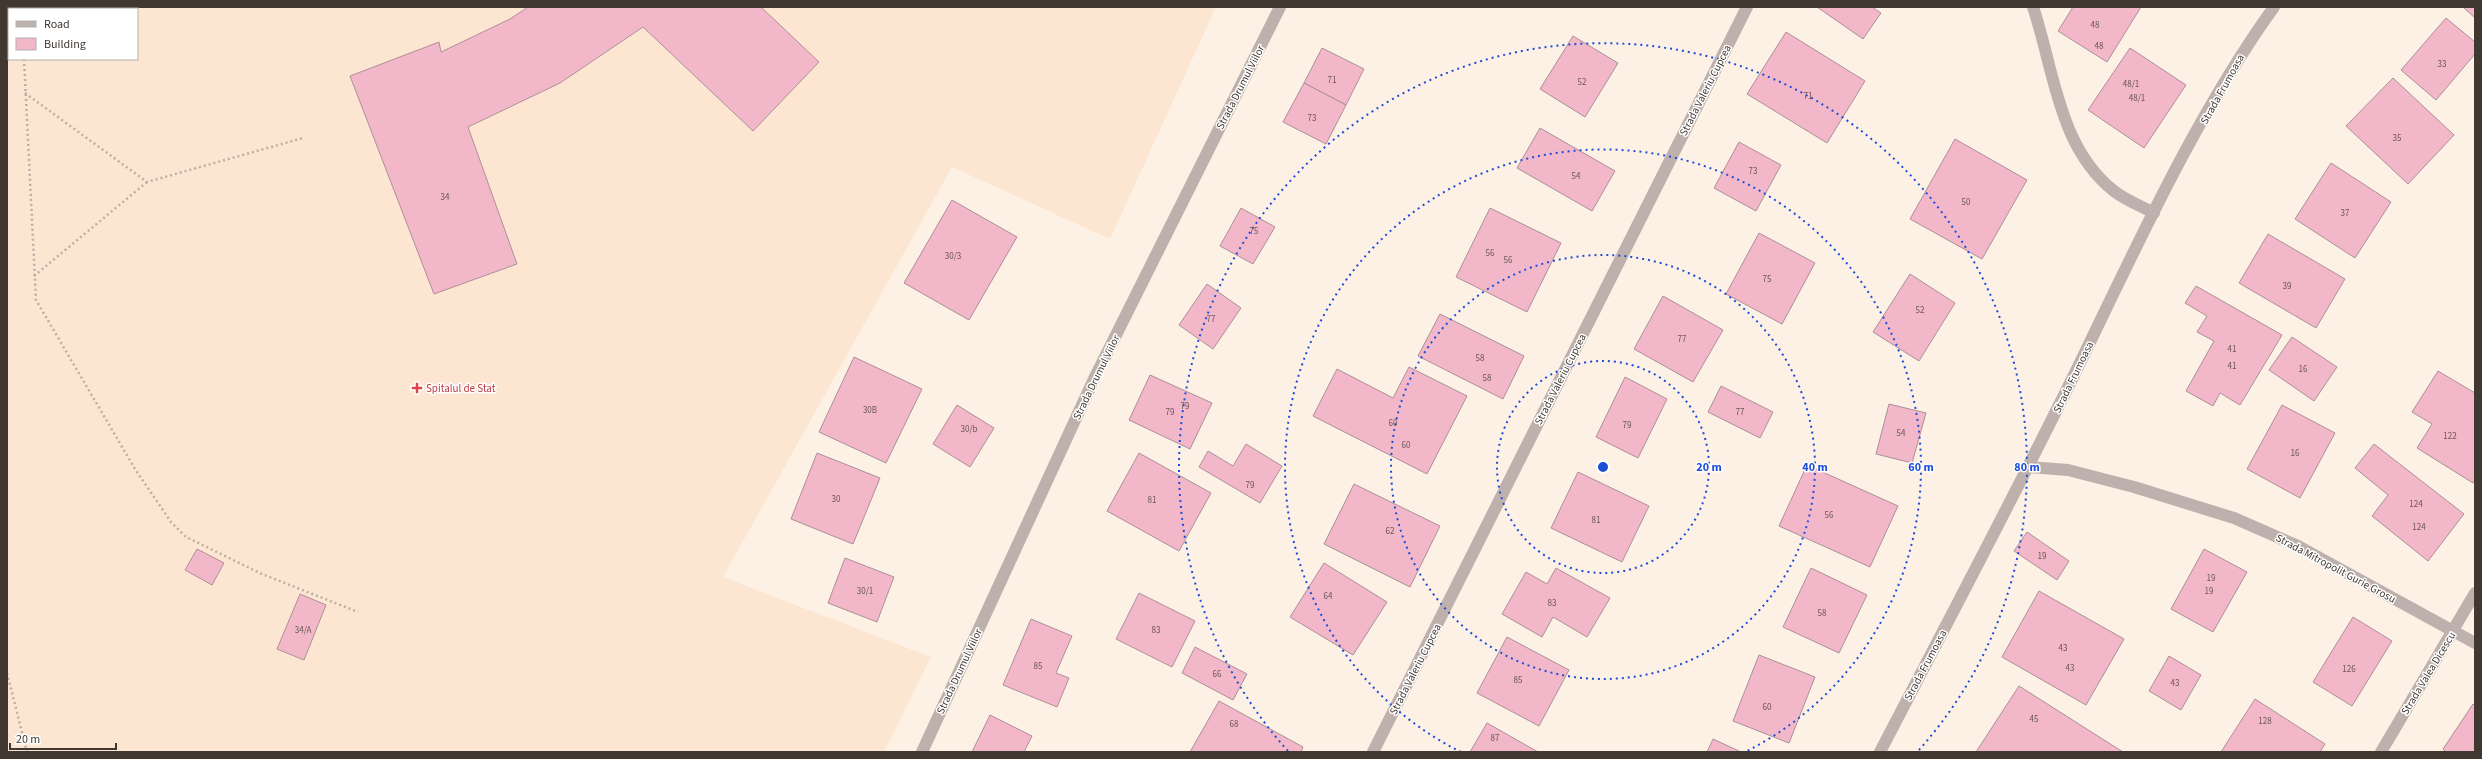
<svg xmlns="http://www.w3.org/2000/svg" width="2482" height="759" viewBox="0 0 2482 759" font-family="'Source Sans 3',sans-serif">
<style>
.built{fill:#fce6d2;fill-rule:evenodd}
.building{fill:#f2b7c9;stroke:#ac9098}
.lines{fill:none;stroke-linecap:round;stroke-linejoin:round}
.path{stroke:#baafa5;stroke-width:2.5;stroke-dasharray:2 3;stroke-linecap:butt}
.minor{stroke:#beb1ad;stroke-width:12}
.ring{fill:none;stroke:#1d4ed8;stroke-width:2;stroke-dasharray:2 4}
.health-dot{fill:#e0444e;stroke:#fff;stroke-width:1.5}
.labels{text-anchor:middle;stroke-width:3;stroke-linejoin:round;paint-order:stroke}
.number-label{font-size:9px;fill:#6c5857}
.street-label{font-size:11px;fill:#403831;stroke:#fff}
.health-label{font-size:11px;fill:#be3a42;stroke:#fff;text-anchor:start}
.centre{fill:#1d4ed8;stroke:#fff;stroke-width:2}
.ring-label{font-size:12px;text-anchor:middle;font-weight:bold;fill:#1d4ed8;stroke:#fff;stroke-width:3;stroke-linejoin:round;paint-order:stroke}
</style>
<rect width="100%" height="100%" fill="#fdf0e5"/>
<path class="built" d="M7 7H1216L1110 239 952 167 723 577 931 657 884 752H7ZM9 9H137V59H9Z"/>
<g class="building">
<polygon points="528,7 761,7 819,62 753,131 643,27 560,83 468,127 517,264 434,294 350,76 439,42 441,52 510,19"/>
<polygon points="1817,7 1872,7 1881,13 1863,39"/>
<polygon points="2073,7 2141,7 2107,62 2058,31"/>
<polygon points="2463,7 2475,7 2475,18"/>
<polygon points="2446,18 2475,42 2475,54 2436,100 2401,70"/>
<polygon points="1786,32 1865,81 1827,143 1747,94"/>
<polygon points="1573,36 1618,63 1585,117 1540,89"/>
<polygon points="1322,48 1364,69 1346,105 1304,83"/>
<polygon points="2130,48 2186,85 2144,148 2088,110"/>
<polygon points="2393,78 2454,135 2408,184 2346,126"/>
<polygon points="1304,83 1346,105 1326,144 1283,122"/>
<polygon points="1540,128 1615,171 1592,211 1517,168"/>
<polygon points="1955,139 2027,180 1982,259 1910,219"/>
<polygon points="1739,142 1781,165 1756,211 1714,188"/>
<polygon points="2331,163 2391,202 2355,258 2295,219"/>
<polygon points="952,200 1017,237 969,320 904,283"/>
<polygon points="1241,208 1275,227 1253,264 1220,246"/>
<polygon points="1490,208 1561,243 1527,312 1456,277"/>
<polygon points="1759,233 1815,263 1782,324 1726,294"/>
<polygon points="2268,234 2345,279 2316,328 2239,283"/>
<polygon points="1910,274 1955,303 1919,361 1873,332"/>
<polygon points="1207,284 1241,308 1213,349 1179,325"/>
<polygon points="2196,286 2282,335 2240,405 2220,393 2213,406 2186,391 2214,341 2197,332 2207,316 2185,303"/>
<polygon points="1663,296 1723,330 1693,382 1634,349"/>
<polygon points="1440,314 1524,356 1503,399 1418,356"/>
<polygon points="2292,337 2337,367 2314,401 2269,370"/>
<polygon points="854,357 922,389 886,463 819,432"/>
<polygon points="1409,367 1467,396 1427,474 1313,416 1337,369 1393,398"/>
<polygon points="2438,371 2475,393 2475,479 2473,483 2417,448 2432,424 2412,412"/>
<polygon points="1150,375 1212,403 1190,449 1129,420"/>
<polygon points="1625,377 1667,399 1638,458 1596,437"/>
<polygon points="1721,386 1773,412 1760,438 1708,412"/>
<polygon points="1889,404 1926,413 1912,463 1876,454"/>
<polygon points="957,405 994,428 970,467 933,444"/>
<polygon points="2282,405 2335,433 2300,498 2247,469"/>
<polygon points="1246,444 1282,466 1260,503 1199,467 1208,451 1233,466"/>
<polygon points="2374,444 2464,514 2428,561 2372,516 2388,495 2355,468"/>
<polygon points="817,453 880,478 853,544 791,519"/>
<polygon points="1139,453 1211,493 1179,551 1107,511"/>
<polygon points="1807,465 1898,506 1870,567 1779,526"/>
<polygon points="1578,472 1649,506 1622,562 1551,528"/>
<polygon points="1354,484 1440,526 1410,587 1324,544"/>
<polygon points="2027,532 2069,561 2057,580 2014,551"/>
<polygon points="197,549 224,563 212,585 185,570"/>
<polygon points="2204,549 2247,572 2213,632 2171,609"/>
<polygon points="845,558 894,577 877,622 828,603"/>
<polygon points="1324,563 1387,602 1353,655 1290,617"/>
<polygon points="1556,568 1610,598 1587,637 1553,617 1542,637 1502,614 1526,572 1547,584"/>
<polygon points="1811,568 1867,595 1839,653 1783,627"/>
<polygon points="2039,591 2124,639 2086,705 2002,657"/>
<polygon points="1139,593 1195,621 1172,667 1116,639"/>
<polygon points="300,594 326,605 304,660 277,649"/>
<polygon points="2353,617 2392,641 2352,706 2313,682"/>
<polygon points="1031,619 1072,636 1056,673 1069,678 1057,707 1003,685"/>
<polygon points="1507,637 1569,670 1539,726 1477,693"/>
<polygon points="1195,647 1247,674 1233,700 1182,673"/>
<polygon points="1759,655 1815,677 1789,743 1733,721"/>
<polygon points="2169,656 2201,675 2181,710 2149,691"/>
<polygon points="2019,686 2123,752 1976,752"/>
<polygon points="2255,699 2325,744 2320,752 2221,752"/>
<polygon points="1219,701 1303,747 1301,752 1190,752"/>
<polygon points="2473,704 2475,706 2475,752 2446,752 2443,749"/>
<polygon points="990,715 1032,736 1024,752 972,752"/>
<polygon points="1487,723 1538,752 1470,752"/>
<polygon points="1713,739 1741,752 1707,752"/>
</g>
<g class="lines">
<g class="path">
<polyline points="24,7 24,9"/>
<polyline points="24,59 36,300 135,469 171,522 186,537 262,574 358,612"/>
<polyline points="25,93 147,182 303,138"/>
<polyline points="34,276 147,182"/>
<polyline points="7,673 27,752"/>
</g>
<g class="minor">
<path d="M2033 7C2054 69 2058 147 2114 191 2125 200 2141 206 2154 213"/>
<polyline points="2029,467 2068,470 2134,487 2234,518 2298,546 2475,643"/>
<polyline points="922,752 1094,379 1280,7"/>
<polyline points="1373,752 1747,7"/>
<path d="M1880 752C1946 625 2013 499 2076 371 2136 248 2194 118 2274 7"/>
<polyline points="2381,752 2475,593"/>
</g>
</g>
<g class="ring">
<circle cx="1603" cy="467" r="106"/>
<circle cx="1603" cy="467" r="212"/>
<path d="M1461 752A318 318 0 1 1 1745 752"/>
<path d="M1288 751A424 424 0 1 1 1918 751"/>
</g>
<path class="health-dot" d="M415 382h4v4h4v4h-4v4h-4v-4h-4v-4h4z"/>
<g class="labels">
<g class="number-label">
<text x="2095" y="28">48</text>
<text x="2099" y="49">48</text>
<text x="2442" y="67">33</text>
<text x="1332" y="83">71</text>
<text x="1582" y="85">52</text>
<text x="2131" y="87">48/1</text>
<text x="1808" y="99">71</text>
<text x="2137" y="101">48/1</text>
<text x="1312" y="121">73</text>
<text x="2397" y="141">35</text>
<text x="1753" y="174">73</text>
<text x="1576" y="179">54</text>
<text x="445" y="200">34</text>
<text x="1966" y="205">50</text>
<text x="2345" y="216">37</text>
<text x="1254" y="234">75</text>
<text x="1490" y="256">56</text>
<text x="953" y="259">30/3</text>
<text x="1508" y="263">56</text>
<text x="1767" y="282">75</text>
<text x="2287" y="289">39</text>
<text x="1920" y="313">52</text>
<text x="1211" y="322">77</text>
<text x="1682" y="342">77</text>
<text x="2232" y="352">41</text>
<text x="1480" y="361">58</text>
<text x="2232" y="369">41</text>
<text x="2303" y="372">16</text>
<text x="1487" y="381">58</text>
<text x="1185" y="409">79</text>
<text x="870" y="413">30B</text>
<text x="1170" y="415">79</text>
<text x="1740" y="415">77</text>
<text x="1393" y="426">60</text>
<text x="1627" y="428">79</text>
<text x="969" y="432">30/b</text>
<text x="1901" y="436">54</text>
<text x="2450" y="439">122</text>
<text x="1406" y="448">60</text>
<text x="2295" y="456">16</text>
<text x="1250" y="488">79</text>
<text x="836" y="502">30</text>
<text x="1152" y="503">81</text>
<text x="2416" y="507">124</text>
<text x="1829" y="518">56</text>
<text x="1596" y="523">81</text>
<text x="2419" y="530">124</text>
<text x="1390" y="534">62</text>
<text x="2042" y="559">19</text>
<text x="2211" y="581">19</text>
<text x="865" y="594">30/1</text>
<text x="2209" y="594">19</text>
<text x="1328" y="599">64</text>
<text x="1552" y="606">83</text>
<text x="1822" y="616">58</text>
<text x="303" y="633">34/A</text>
<text x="1156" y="633">83</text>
<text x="2063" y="651">43</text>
<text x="1038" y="669">85</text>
<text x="2070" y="671">43</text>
<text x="2349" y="672">126</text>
<text x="1217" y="677">66</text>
<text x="1518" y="683">85</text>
<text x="2175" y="686">43</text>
<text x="1767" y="710">60</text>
<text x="2034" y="722">45</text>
<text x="2265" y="724">128</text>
<text x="1234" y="727">68</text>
<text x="1495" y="741">87</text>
</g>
<g class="street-label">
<text transform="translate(1240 87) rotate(-63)" y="4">Strada Drumul Viilor</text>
<text transform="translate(2222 89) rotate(-61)" y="4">Strada Frumoasa</text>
<text transform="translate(1705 90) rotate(-63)" y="4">Strada Valeriu Cupcea</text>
<text transform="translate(1096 377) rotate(-64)" y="4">Strada Drumul Viilor</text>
<text transform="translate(2073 377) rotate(-64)" y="4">Strada Frumoasa</text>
<text transform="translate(1560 379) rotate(-63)" y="4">Strada Valeriu Cupcea</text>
<text transform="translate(2336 568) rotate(28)" y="4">Strada Mitropolit Gurie Grosu</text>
<text transform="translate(1925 665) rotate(-62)" y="4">Strada Frumoasa</text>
<text transform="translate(1415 669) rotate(-63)" y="4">Strada Valeriu Cupcea</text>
<text transform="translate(959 671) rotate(-65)" y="4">Strada Drumul Viilor</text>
<text transform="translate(2428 673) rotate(-59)" y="4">Strada Valea Dicescu</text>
</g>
<g class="health-label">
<text x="426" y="392">Spitalul de Stat</text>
</g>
</g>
<circle cx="1603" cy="467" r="6" class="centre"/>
<g class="ring-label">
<text x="1709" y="471">20 m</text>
<text x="1815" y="471">40 m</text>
<text x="1921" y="471">60 m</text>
<text x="2027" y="471">80 m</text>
</g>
<rect width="2482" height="759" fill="none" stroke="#403831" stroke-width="16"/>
<rect x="8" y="8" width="130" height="52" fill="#ffffff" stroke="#b3afad"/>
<rect x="16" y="21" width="20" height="6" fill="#beb1ad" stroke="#b3afad"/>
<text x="44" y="28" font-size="12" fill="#403831">Road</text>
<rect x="16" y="38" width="20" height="12" fill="#f2b7c9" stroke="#b3afad"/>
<text x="44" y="48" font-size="12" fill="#403831">Building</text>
<path d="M10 743v6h106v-6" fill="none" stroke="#403831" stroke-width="2"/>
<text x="16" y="743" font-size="12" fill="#403831" stroke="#ffffff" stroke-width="3" paint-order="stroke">20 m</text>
</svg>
